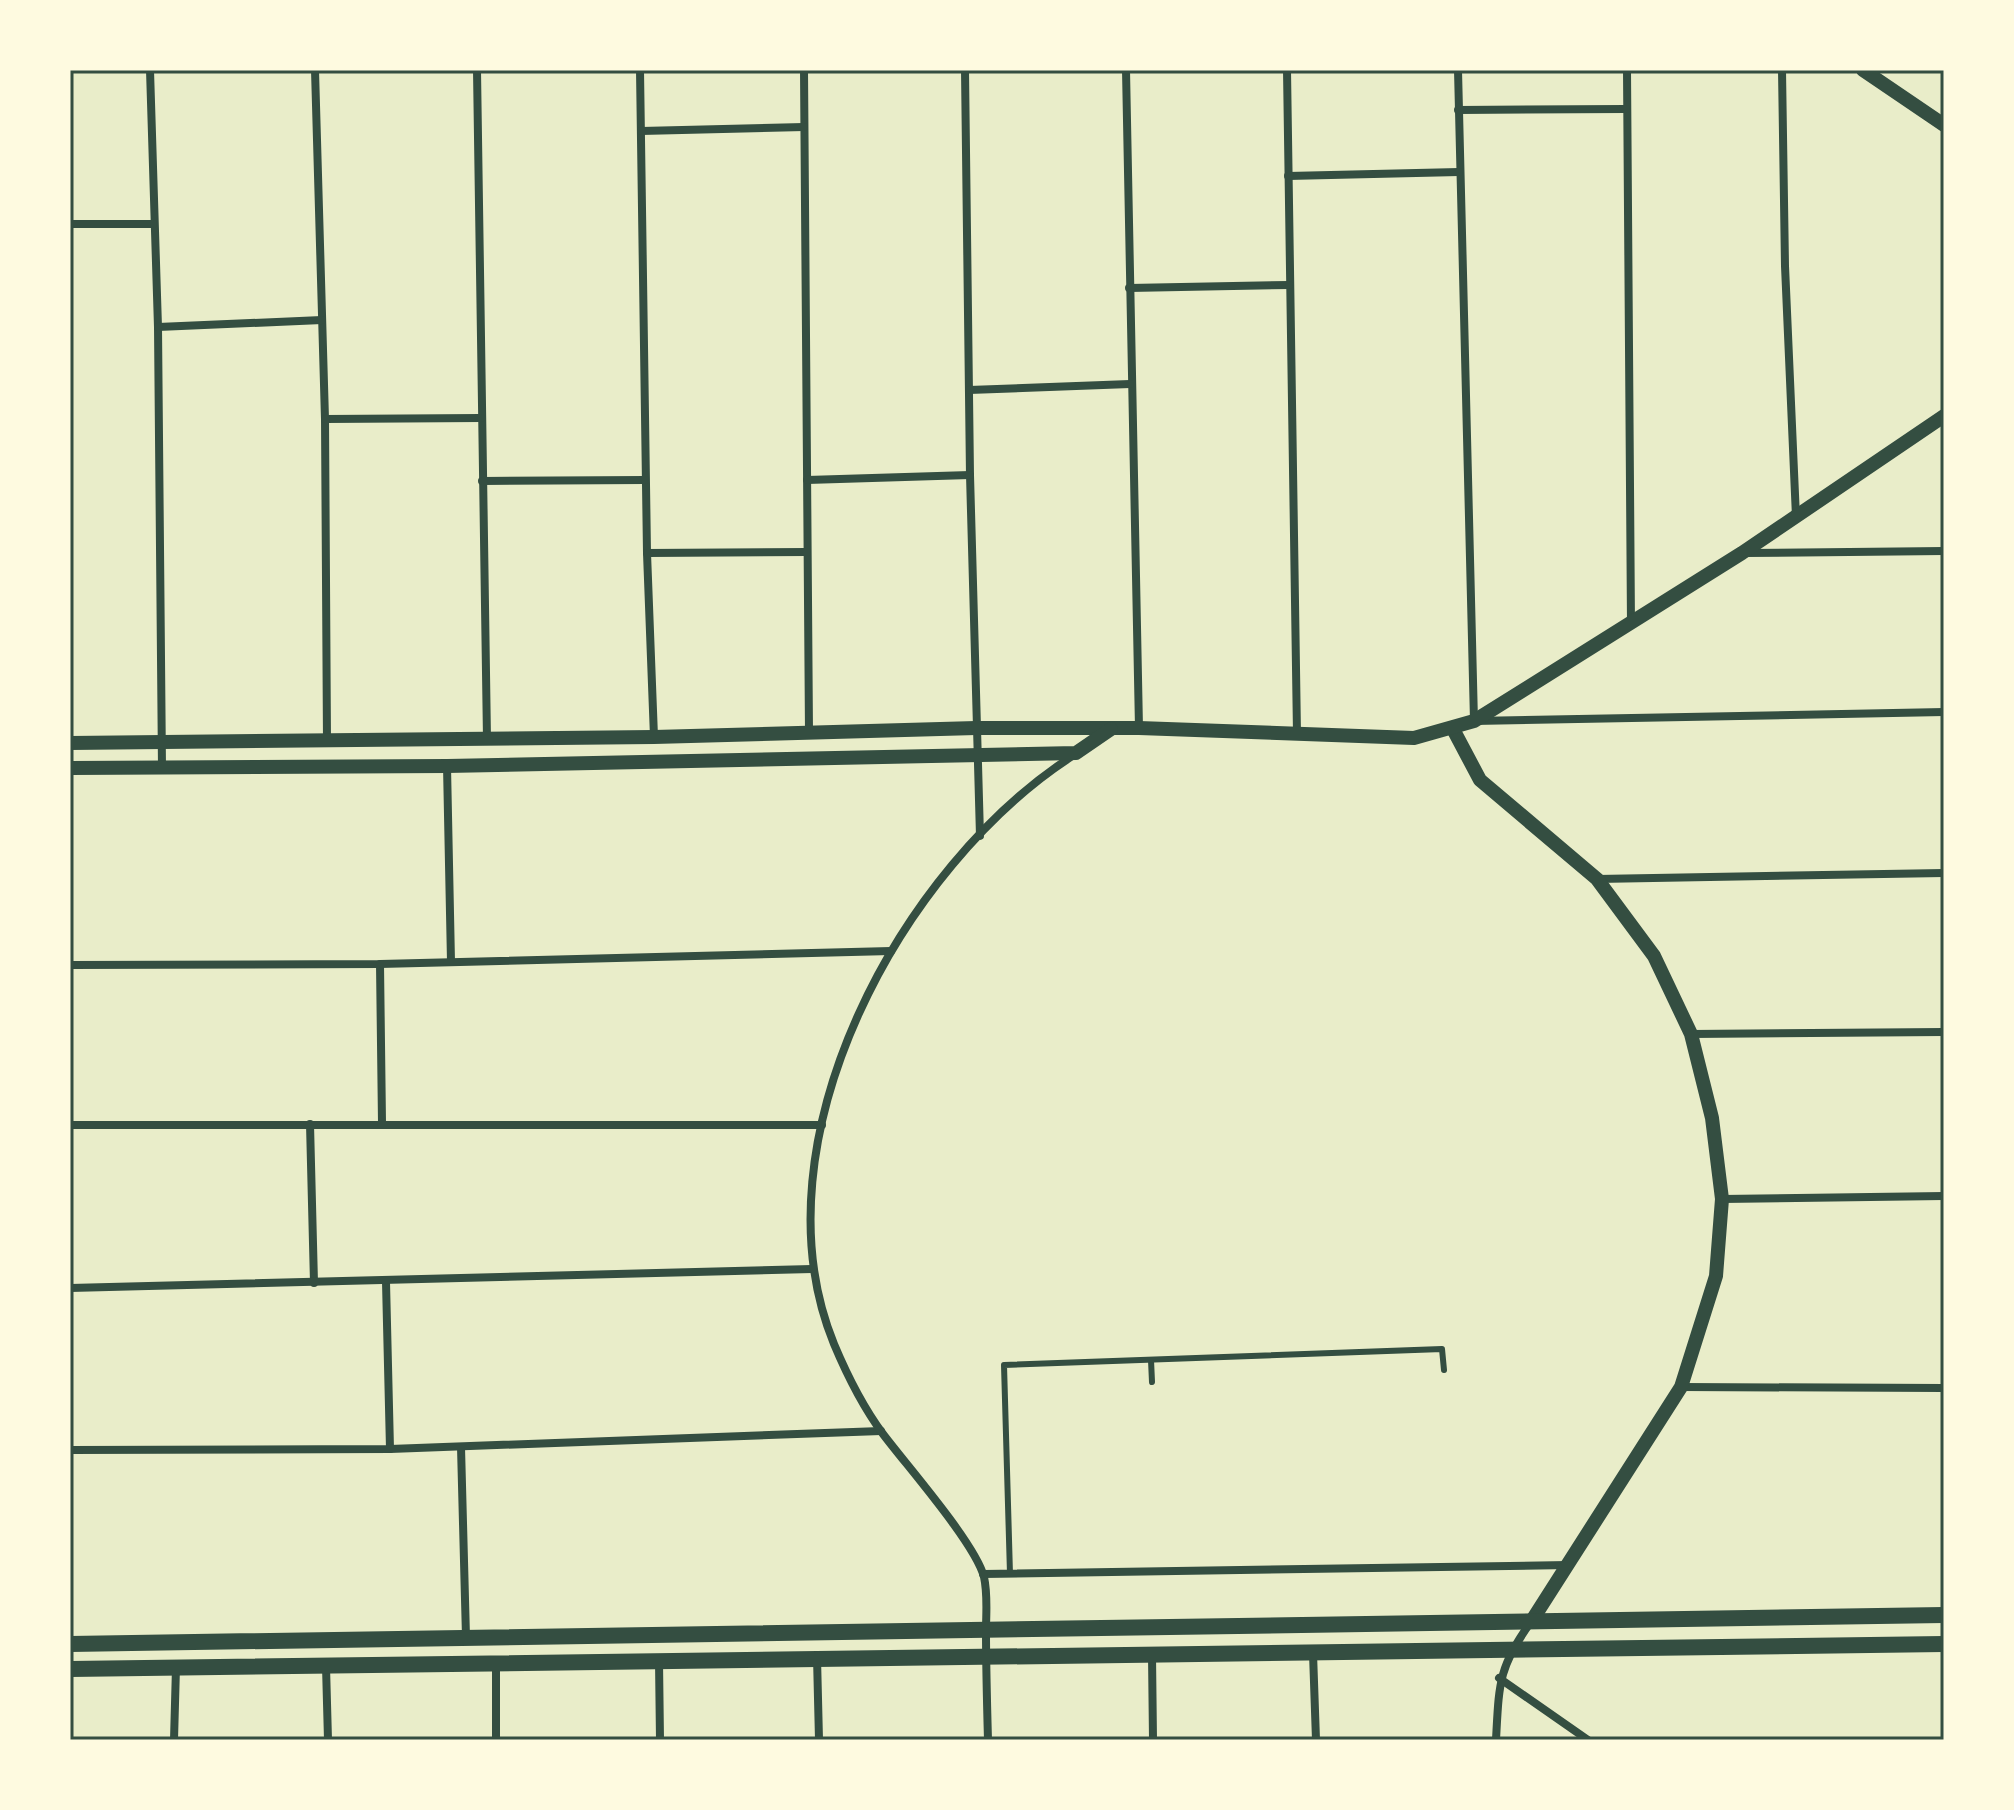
<svg xmlns="http://www.w3.org/2000/svg" width="2014" height="1810" viewBox="0 0 2014 1810" font-family="Raleway,sans-serif">
<style>
.lines{fill:none;stroke-linecap:round;stroke-linejoin:round}
.service{stroke:#344e41;stroke-width:6}
.minor{stroke:#344e41;stroke-width:8}
.tertiary{stroke:#344e41;stroke-width:14}
.secondary{stroke:#344e41;stroke-width:16}
.neatline{fill:none;stroke:#344e41;stroke-width:3}
</style>
<rect width="100%" height="100%" fill="#e9edc9"/>
<g class="lines">
<g class="service">
<polyline points="1151,1360 1152,1382"/>
<polyline points="1010,1574 1004,1365 1442,1349 1444,1370"/>
</g>
<g class="minor">
<polyline points="150,70 158,327 162,768"/>
<polyline points="315,70 325,419 327,741"/>
<polyline points="477,70 487,739"/>
<polyline points="640,70 647,553 654,737"/>
<polyline points="804,70 809,732"/>
<polyline points="965,70 970,475 980,836"/>
<polyline points="1126,70 1139,728"/>
<polyline points="1287,70 1297,734"/>
<polyline points="1458,70 1474,721 1944,712"/>
<polyline points="1627,70 1631,625"/>
<polyline points="1782,70 1785,266 1796,517"/>
<polyline points="1458,110 1626,109"/>
<polyline points="641,131 804,127"/>
<polyline points="1288,176 1459,172"/>
<polyline points="70,224 153,224"/>
<polyline points="1129,288 1289,285"/>
<polyline points="158,327 322,320"/>
<polyline points="969,390 1130,384"/>
<polyline points="325,419 481,418"/>
<polyline points="807,480 970,475"/>
<polyline points="482,481 645,480"/>
<polyline points="647,553 807,552"/>
<polyline points="1745,553 1944,551"/>
<polyline points="447,766 451,962"/>
<polyline points="1597,879 1944,873"/>
<polyline points="380,964 382,1123"/>
<polyline points="70,965 380,964 891,951"/>
<polyline points="1691,1034 1944,1032"/>
<polyline points="310,1124 314,1283"/>
<polyline points="70,1125 822,1125"/>
<polyline points="1722,1199 1944,1196"/>
<polyline points="386,1282 390,1449"/>
<polyline points="70,1288 812,1269"/>
<polyline points="1681,1387 1944,1388"/>
<polyline points="461,1447 466,1637"/>
<polyline points="70,1450 390,1449 881,1431"/>
<polyline points="983,1574 1568,1565"/>
<polyline points="1313,1653 1316,1740"/>
<polyline points="1152,1655 1153,1740"/>
<polyline points="817,1657 819,1740"/>
<polyline points="496,1661 496,1740"/>
<polyline points="659,1661 660,1740"/>
<polyline points="326,1666 328,1740"/>
<polyline points="1499,1678 1588,1740"/>
<polyline points="174,1740 176,1667"/>
<path d="M988 1740C987 1704 986 1668 986 1631 986 1613 988 1595 984 1577 975 1543 907 1466 883 1434 863 1407 847 1375 834 1344 751 1141 902 865 1074 755"/>
<path d="M1496 1740C1499 1685 1498 1667 1531 1622"/>
</g>
<g class="tertiary">
<polyline points="1863,70 1944,125"/>
<polyline points="1453,729 1480,780 1597,879 1654,956 1691,1034 1712,1118 1722,1199 1716,1276 1681,1387 1531,1622"/>
<polyline points="70,743 654,737 976,728 1139,728 1414,738 1474,721 1742,553 1944,416"/>
<polyline points="70,768 447,766 1076,753 1111,729"/>
</g>
<g class="secondary">
<polyline points="70,1644 1944,1615"/>
<polyline points="70,1669 1944,1644"/>
</g>
</g>
<rect width="2014" height="1810" fill="none" stroke="#fefae0" stroke-width="144"/>
<rect x="72" y="72" width="1870" height="1666" class="neatline"/>
</svg>
